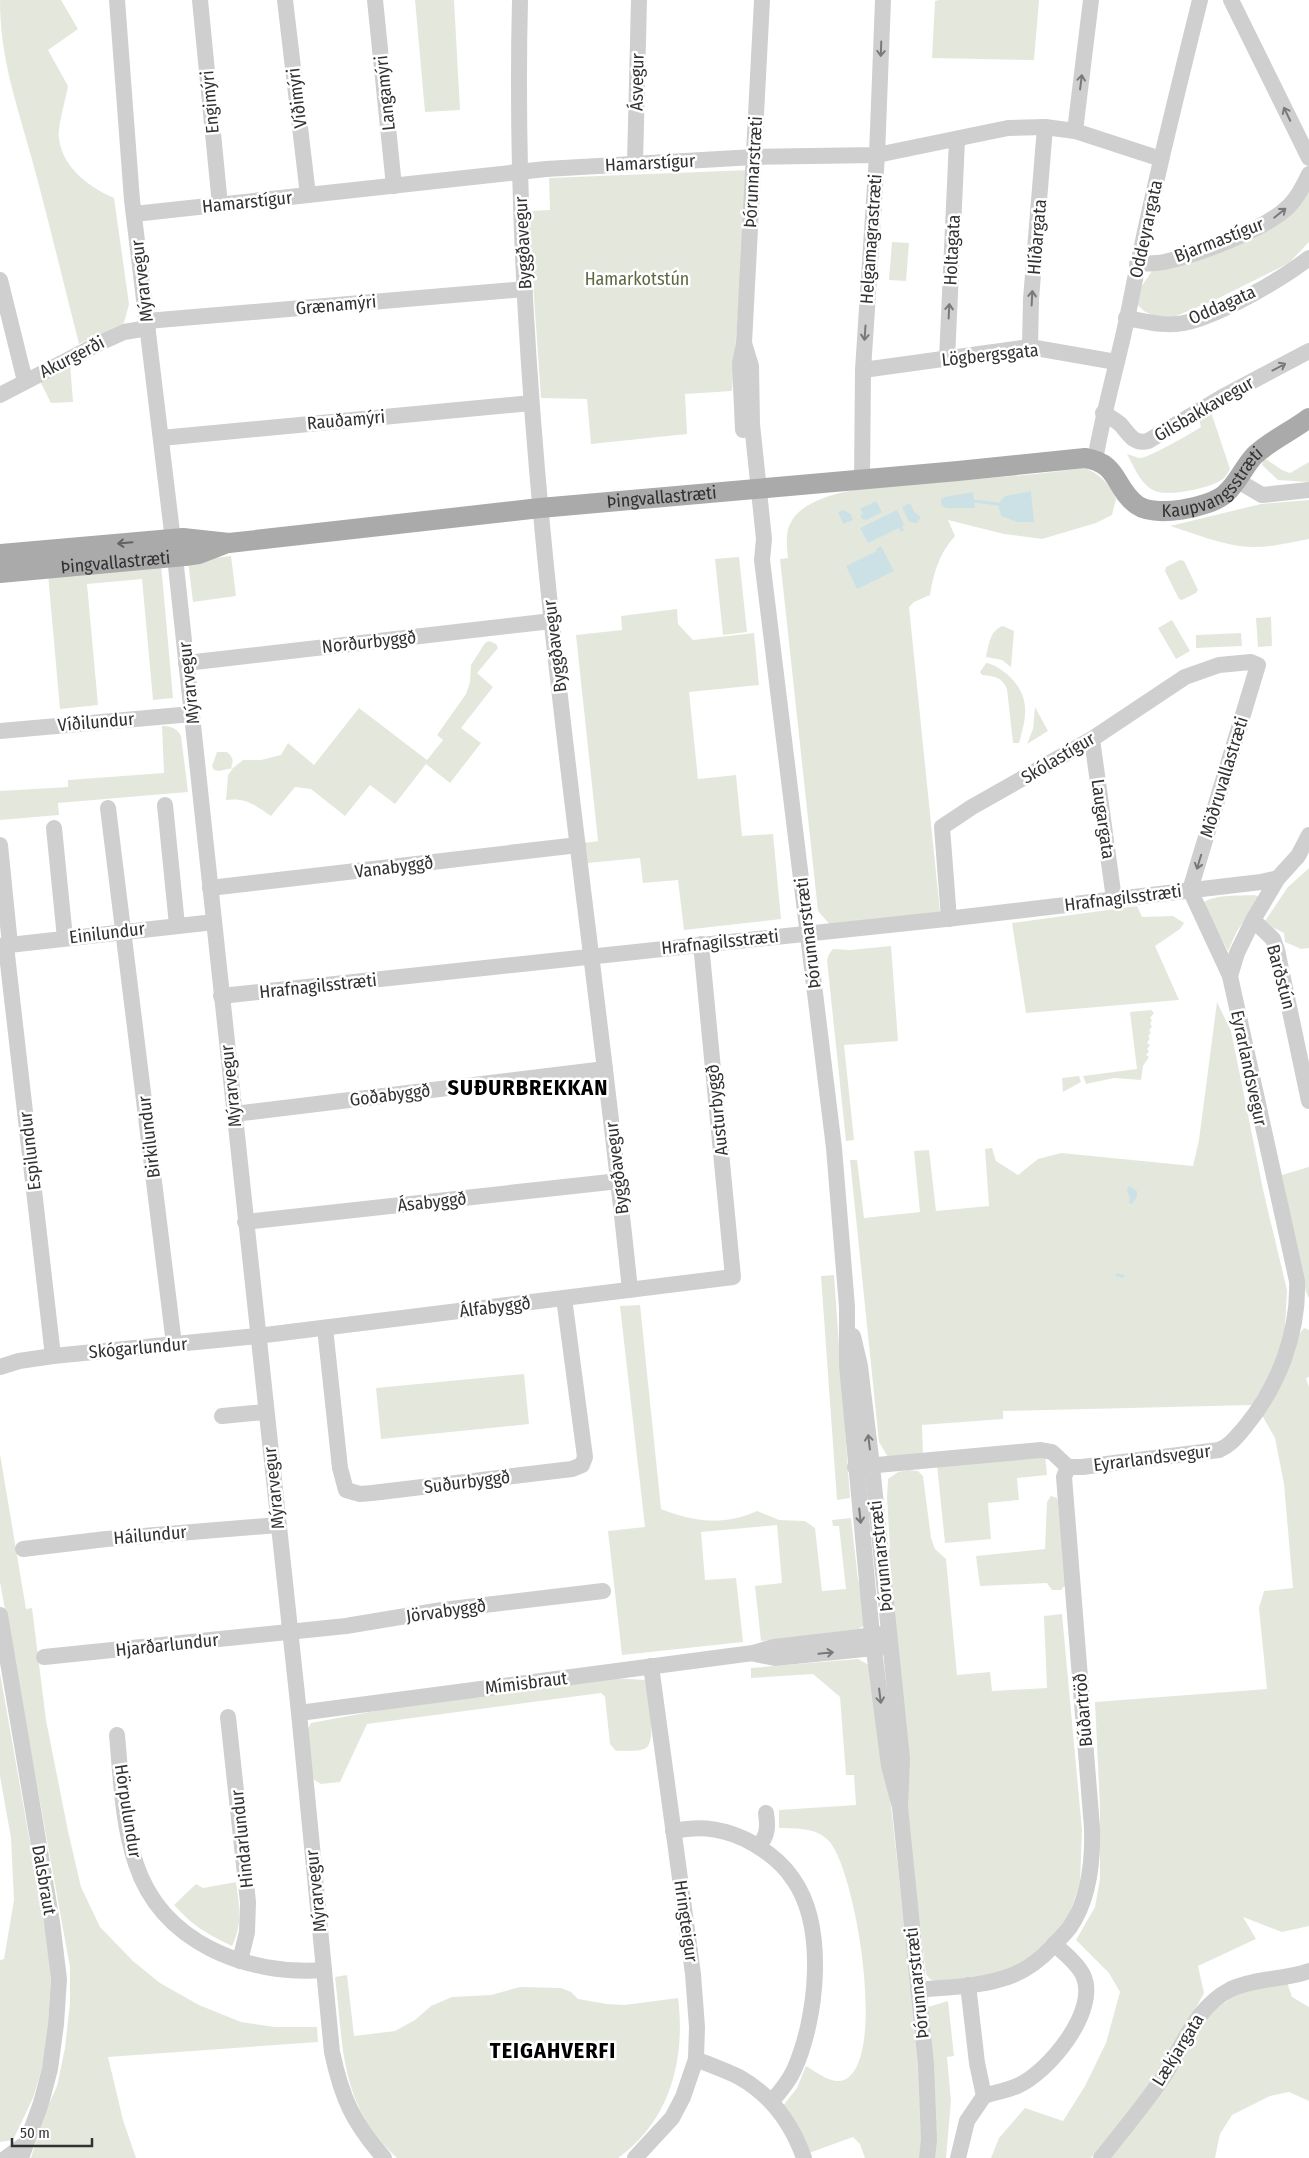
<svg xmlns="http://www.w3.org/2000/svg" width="1309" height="2158" viewBox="0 0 1309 2158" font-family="'Fira Sans Condensed',sans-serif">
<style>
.green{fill:#e4e8dc}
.water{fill:#cbe1e6}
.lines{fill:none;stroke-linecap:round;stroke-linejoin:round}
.stream{stroke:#cbe1e6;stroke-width:3}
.minor{stroke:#cfcfcf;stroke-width:16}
.major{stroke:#aaa;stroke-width:20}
.oneway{stroke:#797979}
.oneway2{stroke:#626262}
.labels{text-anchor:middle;stroke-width:5;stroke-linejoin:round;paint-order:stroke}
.street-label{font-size:18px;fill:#323232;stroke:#fff}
.park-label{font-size:18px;fill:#5c6a43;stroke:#fff}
.district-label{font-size:22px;font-weight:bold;letter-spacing:1px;fill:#000;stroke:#fff}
</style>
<rect width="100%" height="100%" fill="#fff"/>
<g class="green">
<path d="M0 0H61L78 29 48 50 68 86C66 98 57 128 59 139 63 168 89 187 114 198L129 304 124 323 79 344C63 281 48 218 31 156 16 101 0 58 0 0Z"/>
<polygon points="415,0 454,0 460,110 425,112"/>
<polygon points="939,0 1039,0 1034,60 932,58 935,1"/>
<polygon points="749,170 732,391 685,394 687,434 591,444 587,399 541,398 528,211 550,210 549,178"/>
<polygon points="1309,188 1309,242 1289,263 1215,300 1176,316 1154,316 1144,311 1138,305 1137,298 1139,290 1152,271 1204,252"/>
<polygon points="892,242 909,243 906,281 889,280"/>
<polygon points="70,363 73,402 51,403 39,379"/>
<path d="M1210 409 1230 469C1228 472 1226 477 1223 479 1212 488 1168 497 1155 491 1141 485 1134 467 1127 454 1131 455 1135 457 1139 458 1147 459 1192 433 1201 427L1198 415Z"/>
<polygon points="1266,459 1282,470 1290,473 1309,462 1309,482 1278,480 1262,465 1263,461"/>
<path d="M1085 468C1100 474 1110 484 1116 499L1112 515 1096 523 1042 539 1004 534 948 520 955 536C939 554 934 572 930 595L914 602 909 607 940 912 831 926 818 911 780 559 788 558C787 547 785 534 790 524 806 488 888 486 922 481L931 483 1036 474Z"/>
<path d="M1309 500V539C1291 542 1270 548 1252 547 1223 546 1197 534 1170 526L1261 504Z"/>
<polygon points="231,556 236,596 193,602 188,561"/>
<polygon points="739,557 747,632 723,635 715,559"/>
<polygon points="1180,560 1184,561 1198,590 1196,593 1182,600 1179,599 1165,571 1166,567"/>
<polygon points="161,564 173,698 153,700 142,579 87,584 98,705 60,709 48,574"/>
<polygon points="677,609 678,624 693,640 754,633 759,685 689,692 698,779 736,775 742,836 773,834 781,919 684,930 678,880 643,883 640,858 587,863 585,843 598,841 576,635 622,630 621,616"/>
<polygon points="1271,617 1272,646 1258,647 1256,618"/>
<polygon points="1172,620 1190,651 1176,659 1158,628"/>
<path d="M1003 626 1014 631 1011 667 1002 660 986 657C989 644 990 630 1003 626Z"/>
<polygon points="1241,633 1242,646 1196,648 1196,635"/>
<path d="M489 641 496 644 498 648 477 673 493 687 461 728 481 743 450 783 426 764 395 804 370 785 345 816 311 789 295 787 271 816C256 806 246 797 226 800L228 775 233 768 219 771 214 770 212 766 217 752H227C233 757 234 761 231 767L233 768 243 760H261L281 755 288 743 314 765 359 708 427 760 443 740 437 735 466 694 470 682 471 665 485 643Z"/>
<path d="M986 663C994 664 1000 669 1007 674 1031 696 1027 715 1019 743H1013L1007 689C1002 677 994 676 982 675L980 672Z"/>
<polygon points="1035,707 1048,731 1027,744 1033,729"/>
<path d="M162 726C170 726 177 728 181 736L188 792 58 803 59 815 0 820V791L68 787V780L164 773Z"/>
<polygon points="1309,868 1309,948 1301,949 1285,942 1284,933 1272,927 1265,921 1288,887"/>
<path d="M1254 895 1260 897 1237 931 1228 951 1207 912 1204 902C1217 894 1239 896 1254 895Z"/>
<polygon points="1137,906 1142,917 1173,916 1184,923 1180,929 1155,946 1179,1000 1026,1013 1012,923"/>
<polygon points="891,946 898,1041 844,1045 854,1140 846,1141 827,960 829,954 833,949 850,950"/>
<polygon points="1217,1002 1231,1031 1264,1194 1287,1290 1285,1330 1274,1369 1252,1405 1003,1411 1003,1419 922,1425 923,1457 889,1459 879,1442 850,1160 857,1160 864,1218 920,1212 914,1151 929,1150 936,1211 989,1206 985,1149 992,1148 996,1161 1018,1175 1038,1159 1061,1153 1193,1166 1199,1140"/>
<polygon points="1151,1010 1154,1013 1150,1018 1152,1020 1150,1024 1152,1026 1149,1031 1151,1032 1148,1037 1150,1038 1147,1043 1150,1045 1147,1049 1149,1051 1146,1055 1149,1057 1143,1066 1141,1080 1114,1078 1086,1084 1083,1076 1137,1069 1130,1012"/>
<polygon points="1079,1076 1081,1082 1063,1092 1062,1078"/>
<polygon points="1309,1167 1309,1298 1306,1292 1282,1175"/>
<polygon points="834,1275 850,1498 837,1500 821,1276"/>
<path d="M640 1305 661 1509C693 1522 725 1526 757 1511L779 1520 805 1521 815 1528 822 1591 846 1589 839 1526H833L832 1520 851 1518 856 1562 858 1580 864 1592 867 1624 858 1629 761 1641 755 1586 782 1583 777 1525 701 1532 705 1580 736 1578 743 1642 622 1655 608 1531 645 1527 620 1306Z"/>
<polygon points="1304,1328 1309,1330 1309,1377 1306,1378 1309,1387 1309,1926 1282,1932 1243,1917 1256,1939 1198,1966 1204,1993 1159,2076 1091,2158 991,2158 999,2138 1025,2108 1063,2121 1085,2086 1106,2043 1120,1992 1109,1973 1076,1940 1095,1907 1100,1879 1100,1809 1095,1702 1267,1689 1259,1608 1264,1591 1293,1588 1284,1484 1275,1438 1262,1415 1299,1334"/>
<polygon points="524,1374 529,1424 381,1439 376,1388"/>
<polygon points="0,1454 26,1609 32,1608 46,1720 68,1831 81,1887 100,1927 133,1961 160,1983 199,2005 241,2022 275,2027 317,2027 318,2042 108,2057 123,2120 136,2158 31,2158 44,2115 57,2086 65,2048 70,2003 70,1967 0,1582"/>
<polygon points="1045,1455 1047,1475 1017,1478 1019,1500 988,1503 991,1539 945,1543 937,1465"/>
<polygon points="908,1470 918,1471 923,1476 931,1538 935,1549 946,1559 957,1675 990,1672 992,1691 1047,1688 1044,1616 1062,1614 1082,1830 1080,1884 1068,1917 1062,1928 1026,1963 999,1975 933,1981 929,1978 926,1974 907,1825 886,1550 890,1549 887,1497 888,1479 898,1472"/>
<polygon points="1051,1496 1057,1498 1058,1502 1066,1584 1061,1590 1052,1590 1047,1583 980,1586 976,1556 1045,1549 1047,1502"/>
<path d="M858 1659 869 1665 875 1681 892 1814 923 2096 922 2158H865L860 2144 853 2137 809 2153 782 2107 797 2088 806 2066C816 2072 833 2085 844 2080 888 2062 856 1871 829 1841 816 1827 797 1829 779 1828V1810L856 1805 854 1775H846L840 1697 813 1674 751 1678V1668Z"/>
<polygon points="0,1673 46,1933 51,1978 46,2055 33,2098 13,2140 0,2142 0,1960 4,1959 14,1900 11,1838 0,1776"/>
<path d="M612 1678 645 1680C647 1693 657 1738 647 1747 640 1753 625 1750 616 1751L610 1744 605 1697 601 1693 367 1724 340 1782 321 1784 311 1778 306 1733 311 1723 418 1703Z"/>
<path d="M236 1882C239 1905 243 1924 232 1946 207 1934 193 1926 174 1905L196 1884 203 1888Z"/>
<path d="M347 1975 354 2036 395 2031 415 2020 431 2006 452 1997 491 1995 520 1987 561 1988 571 1992 578 1999 607 2004 624 2005 678 1998C686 2059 670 2121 618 2158H397C339 2104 344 2050 335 1977Z"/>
<polygon points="1286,1979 1292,1997 1309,2007 1309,2101 1289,2092 1270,2096 1232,2115 1220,2134 1215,2158 1111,2158 1208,2015 1239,1992"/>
<path d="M948 2001 954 2056 947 2057 951 2101 946 2158H933C935 2107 934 2058 928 2007Z"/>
</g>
<g class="water">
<polygon points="1031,491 1034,522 1017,522 1001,516 998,504 1005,496"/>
<polygon points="973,492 975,508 946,508 941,505 941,499 945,497"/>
<polygon points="876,501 882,512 867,520 862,519 860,515 863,514 860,509"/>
<polygon points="910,503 915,513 921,517 917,523 909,522 902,507"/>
<polygon points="843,510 851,514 853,520 843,524 838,512"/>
<polygon points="897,510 904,525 902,526 904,530 901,532 899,528 868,543 860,528"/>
<polygon points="881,546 894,571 857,589 846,566 877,551 876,549"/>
<polygon points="1129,1186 1137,1191 1137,1197 1132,1204 1129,1203 1130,1198 1127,1191"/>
</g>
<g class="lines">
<g class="stream">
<polyline points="974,501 998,504"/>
<polyline points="1117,1275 1123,1276"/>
</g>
<g class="minor">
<path d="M117 0 132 200 175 557 299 1713 332 2052C342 2099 353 2122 384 2158"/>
<polyline points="200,0 220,205"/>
<polyline points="285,0 308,195"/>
<polyline points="375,0 394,186"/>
<path d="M520 0C509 432 586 861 630 1290"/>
<polyline points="1231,0 1309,158"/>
<polyline points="1075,131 1091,0"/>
<polyline points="635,164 639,0"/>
<polyline points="134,214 546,169 754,157 877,155 1008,128 1045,127 1075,131 1161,159"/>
<path d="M1137 264C1146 263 1155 264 1164 262 1197 255 1265 230 1289 206 1298 197 1304 185 1309 174"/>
<polyline points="0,280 25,381"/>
<path d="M1126 318C1145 321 1165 327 1184 323 1218 316 1281 280 1309 258"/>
<polyline points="147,321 525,289"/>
<polyline points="744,343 751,366 752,424 764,539 762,560 834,1148 847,1307 847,1365 872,1635 889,1766 900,1807"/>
<polyline points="1030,347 1031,299 1045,127"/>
<polyline points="947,359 957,140"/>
<polyline points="863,370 1030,347 1116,362"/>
<polyline points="0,395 104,341 124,332 148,328"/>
<path d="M1103 413C1110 417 1116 420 1121 425 1129 434 1134 445 1148 441L1226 395 1309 351"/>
<polyline points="743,430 740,363 744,343 762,0"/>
<polyline points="161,438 531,403"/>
<path d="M1095 460C1104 407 1120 356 1130 304 1150 202 1175 101 1200 0"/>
<polyline points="862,479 863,370 877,155 883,0"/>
<polyline points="1238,481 1262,495 1309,490"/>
<polyline points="186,663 552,621"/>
<polyline points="0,731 192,714"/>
<polyline points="1092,739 1114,899"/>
<polyline points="165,805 177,925"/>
<polyline points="108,808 174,1344"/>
<polyline points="54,828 65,938"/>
<polyline points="0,845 10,945"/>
<polyline points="210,888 578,845"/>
<polyline points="1253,920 1273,939 1277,950 1309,1101"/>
<polyline points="0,946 214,922"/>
<polyline points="6,946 53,1356"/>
<polyline points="1230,976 1237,953 1253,920 1278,878 1298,856 1309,835"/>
<polyline points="221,996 955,918 1261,882 1278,878"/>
<polyline points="234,1114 605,1069"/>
<polyline points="245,1222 619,1181"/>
<polyline points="325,1328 340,1468 346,1490 360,1494 372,1493 572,1469 582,1465 585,1457 564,1298"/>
<polyline points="853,1336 860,1366 872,1466 902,1758 900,1807 926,2064 929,2140 927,2158"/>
<polyline points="0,1367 19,1361 53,1356 257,1336 733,1277 701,944"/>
<polyline points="222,1416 265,1412"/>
<path d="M855 1467 1041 1450 1052 1452 1068 1467H1082L1219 1450C1231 1445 1237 1436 1245 1427 1278 1387 1299 1333 1297 1281L1230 976 1190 890 1258 665 1251 662 1219 665 1185 677 1092 739 972 807 942 827 949 919"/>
<polyline points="23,1549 106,1539 278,1525"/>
<polyline points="0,1615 52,1922 59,1979 56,2024 50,2069 41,2103 21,2158"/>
<polyline points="755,1654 775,1658 884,1647"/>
<polyline points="44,1657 346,1626 442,1610 603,1591"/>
<polyline points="299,1713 753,1653 774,1647 884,1634"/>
<polyline points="228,1717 248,1902 247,1932 240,1961"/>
<path d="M117 1735C121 1778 122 1823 136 1864 162 1943 247 1976 324 1970"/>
<path d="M673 1831C703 1825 728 1829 754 1844 769 1853 783 1864 793 1879 827 1927 817 2019 794 2070 789 2081 780 2092 772 2101"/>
<path d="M758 1846C768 1837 768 1826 766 1813"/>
<polyline points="968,1985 977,2063 984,2096"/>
<path d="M918 1990C946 1987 975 1987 1001 1979 1021 1974 1038 1962 1052 1947 1058 1940 1065 1934 1070 1927 1090 1898 1093 1861 1092 1828L1064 1477 1068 1467"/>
<path d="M696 2059C710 2065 725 2070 739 2077 771 2095 792 2124 804 2158"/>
<polyline points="6,2158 25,2144"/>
<polyline points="635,2158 672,2118 683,2097 696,2059 697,2027 693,1974 651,1666"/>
<path d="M958 2158 967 2121 984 2096C995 2092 1007 2091 1017 2086 1048 2073 1100 2010 1083 1975 1077 1963 1064 1953 1054 1944"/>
<path d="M1101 2158C1122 2132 1143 2106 1162 2079 1183 2047 1194 2008 1231 1989 1255 1978 1284 1980 1309 1971"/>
</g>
<g class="major">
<path id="s1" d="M0 554 183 538 229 543 540 508 958 471 1085 458C1119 463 1114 488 1137 505 1155 518 1209 508 1225 494 1238 483 1244 466 1255 455 1271 440 1292 431 1309 418"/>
<path id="s2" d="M0 573 185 556 199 554 225 544"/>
</g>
</g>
<defs><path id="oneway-shaft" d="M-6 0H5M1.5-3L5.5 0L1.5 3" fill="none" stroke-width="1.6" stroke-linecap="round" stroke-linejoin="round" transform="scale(1.25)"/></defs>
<g class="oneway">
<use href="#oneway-shaft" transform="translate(881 49) rotate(92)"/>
<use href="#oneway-shaft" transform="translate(1081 82) rotate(-83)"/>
<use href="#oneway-shaft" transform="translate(1287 114) rotate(-116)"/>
<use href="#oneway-shaft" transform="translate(1280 213) rotate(-39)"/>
<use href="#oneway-shaft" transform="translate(1032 298) rotate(-87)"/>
<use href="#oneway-shaft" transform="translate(949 311) rotate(-87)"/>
<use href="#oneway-shaft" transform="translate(865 333) rotate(94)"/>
<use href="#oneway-shaft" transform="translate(1279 367) rotate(-28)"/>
<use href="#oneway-shaft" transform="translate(1199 862) rotate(107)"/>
<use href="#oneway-shaft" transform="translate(869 1442) rotate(-97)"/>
<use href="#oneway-shaft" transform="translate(860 1516) rotate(84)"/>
<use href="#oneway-shaft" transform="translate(826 1653) rotate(-6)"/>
<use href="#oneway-shaft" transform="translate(880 1696) rotate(83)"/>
</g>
<use class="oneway2" href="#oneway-shaft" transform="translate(125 543) rotate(175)"/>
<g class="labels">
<g class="street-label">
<text transform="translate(637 82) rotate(-89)" y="6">Ásvegur</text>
<text transform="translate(385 93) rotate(-96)" y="6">Langamýri</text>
<text transform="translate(297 98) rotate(-97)" y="6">Víðimýri</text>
<text transform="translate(210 102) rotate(-95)" y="6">Engimýri</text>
<text transform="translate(650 163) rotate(-3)" y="6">Hamarstígur</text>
<text transform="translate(753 172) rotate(-87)" y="6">Þórunnarstræti</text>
<text transform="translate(247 202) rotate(-6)" y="6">Hamarstígur</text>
<text transform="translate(1146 229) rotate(-78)" y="6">Oddeyrargata</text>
<text transform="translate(1037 237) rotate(-85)" y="6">Hlíðargata</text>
<text transform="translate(871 239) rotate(-86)" y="6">Helgamagrastræti</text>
<text transform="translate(1219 240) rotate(-21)" y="6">Bjarmastígur</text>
<text transform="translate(523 243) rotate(-93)" y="6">Byggðavegur</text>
<text transform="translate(952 250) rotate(-87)" y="6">Holtagata</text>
<text transform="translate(142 281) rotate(-97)" y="6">Mýrarvegur</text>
<text transform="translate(336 305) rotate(-5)" y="6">Grænamýri</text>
<text transform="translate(1222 305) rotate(-24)" y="6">Oddagata</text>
<text transform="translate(990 355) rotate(-6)" y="6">Lögbergsgata</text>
<text transform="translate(72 357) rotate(-27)" y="6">Akurgerði</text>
<text transform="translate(1204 409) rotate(-30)" y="6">Gilsbakkavegur</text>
<text transform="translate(346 420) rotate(-5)" y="6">Rauðamýri</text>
<text dy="6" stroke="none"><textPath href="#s1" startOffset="1250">Kaupvangsstræti</textPath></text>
<text dy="6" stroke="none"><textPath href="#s1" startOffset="665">Þingvallastræti</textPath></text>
<text dy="6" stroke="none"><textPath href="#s2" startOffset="116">Þingvallastræti</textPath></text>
<text transform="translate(369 642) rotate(-6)" y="6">Norðurbyggð</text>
<text transform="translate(555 646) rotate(-97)" y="6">Byggðavegur</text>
<text transform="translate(189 683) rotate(-96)" y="6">Mýrarvegur</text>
<text transform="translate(96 722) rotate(-5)" y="6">Víðilundur</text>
<text transform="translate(1058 758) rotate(-31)" y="6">Skólastígur</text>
<text transform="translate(1224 777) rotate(-73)" y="6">Möðruvallastræti</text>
<text transform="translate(1103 819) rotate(82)" y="6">Laugargata</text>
<text transform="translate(394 867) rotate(-7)" y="6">Vanabyggð</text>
<text transform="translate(1123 898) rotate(-7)" y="6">Hrafnagilsstræti</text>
<text transform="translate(107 933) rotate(-7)" y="6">Einilundur</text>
<text transform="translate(808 933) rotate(-97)" y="6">Þórunnarstræti</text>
<text transform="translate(720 942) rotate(-6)" y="6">Hrafnagilsstræti</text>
<text transform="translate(1281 977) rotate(75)" y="6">Barðstún</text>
<text transform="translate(318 986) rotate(-6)" y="6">Hrafnagilsstræti</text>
<text transform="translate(1249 1068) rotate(78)" y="6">Eyrarlandsvegur</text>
<text transform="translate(231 1086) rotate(-96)" y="6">Mýrarvegur</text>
<text transform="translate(390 1095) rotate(-7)" y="6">Goðabyggð</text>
<text transform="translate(717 1110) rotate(-96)" y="6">Austurbyggð</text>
<text transform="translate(149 1137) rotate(-97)" y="6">Birkilundur</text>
<text transform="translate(30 1151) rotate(-97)" y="6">Espilundur</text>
<text transform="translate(617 1168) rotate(-97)" y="6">Byggðavegur</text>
<text transform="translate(432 1202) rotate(-6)" y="6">Ásabyggð</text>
<text transform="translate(495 1307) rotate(-7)" y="6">Álfabyggð</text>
<text transform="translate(138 1348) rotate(-5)" y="6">Skógarlundur</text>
<text transform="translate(1152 1458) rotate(-7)" y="6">Eyrarlandsvegur</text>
<text transform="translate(467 1482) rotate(-7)" y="6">Suðurbyggð</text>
<text transform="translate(274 1488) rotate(-96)" y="6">Mýrarvegur</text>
<text transform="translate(150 1535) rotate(-5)" y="6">Háilundur</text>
<text transform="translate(881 1556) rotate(-96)" y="6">Þórunnarstræti</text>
<text transform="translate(446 1611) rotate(-8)" y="6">Jörvabyggð</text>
<text transform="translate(167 1645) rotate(-6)" y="6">Hjarðarlundur</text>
<text transform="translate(526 1683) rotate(-7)" y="6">Mímisbraut</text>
<text transform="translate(1083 1710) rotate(-95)" y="6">Búðartröð</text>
<text transform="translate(128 1811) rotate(81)" y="6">Hörpulundur</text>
<text transform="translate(242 1839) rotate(-96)" y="6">Hindarlundur</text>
<text transform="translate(44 1880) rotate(80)" y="6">Dalsbraut</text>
<text transform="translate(316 1891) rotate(-96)" y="6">Mýrarvegur</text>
<text transform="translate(686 1921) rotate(82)" y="6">Hringteigur</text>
<text transform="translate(917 1983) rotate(-96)" y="6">Þórunnarstræti</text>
<text transform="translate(1178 2050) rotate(-58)" y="6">Lækjargata</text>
</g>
<g class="park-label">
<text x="637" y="285">Hamarkotstún</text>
</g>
<g class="district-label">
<text x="528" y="1095">SUÐURBREKKAN</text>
<text x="553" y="2058">TEIGAHVERFI</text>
</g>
</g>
<path d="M12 2138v8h80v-8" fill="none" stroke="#323232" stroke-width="2.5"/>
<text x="20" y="2138" font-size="15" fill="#323232" stroke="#ffffff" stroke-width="4" paint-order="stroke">50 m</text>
</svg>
